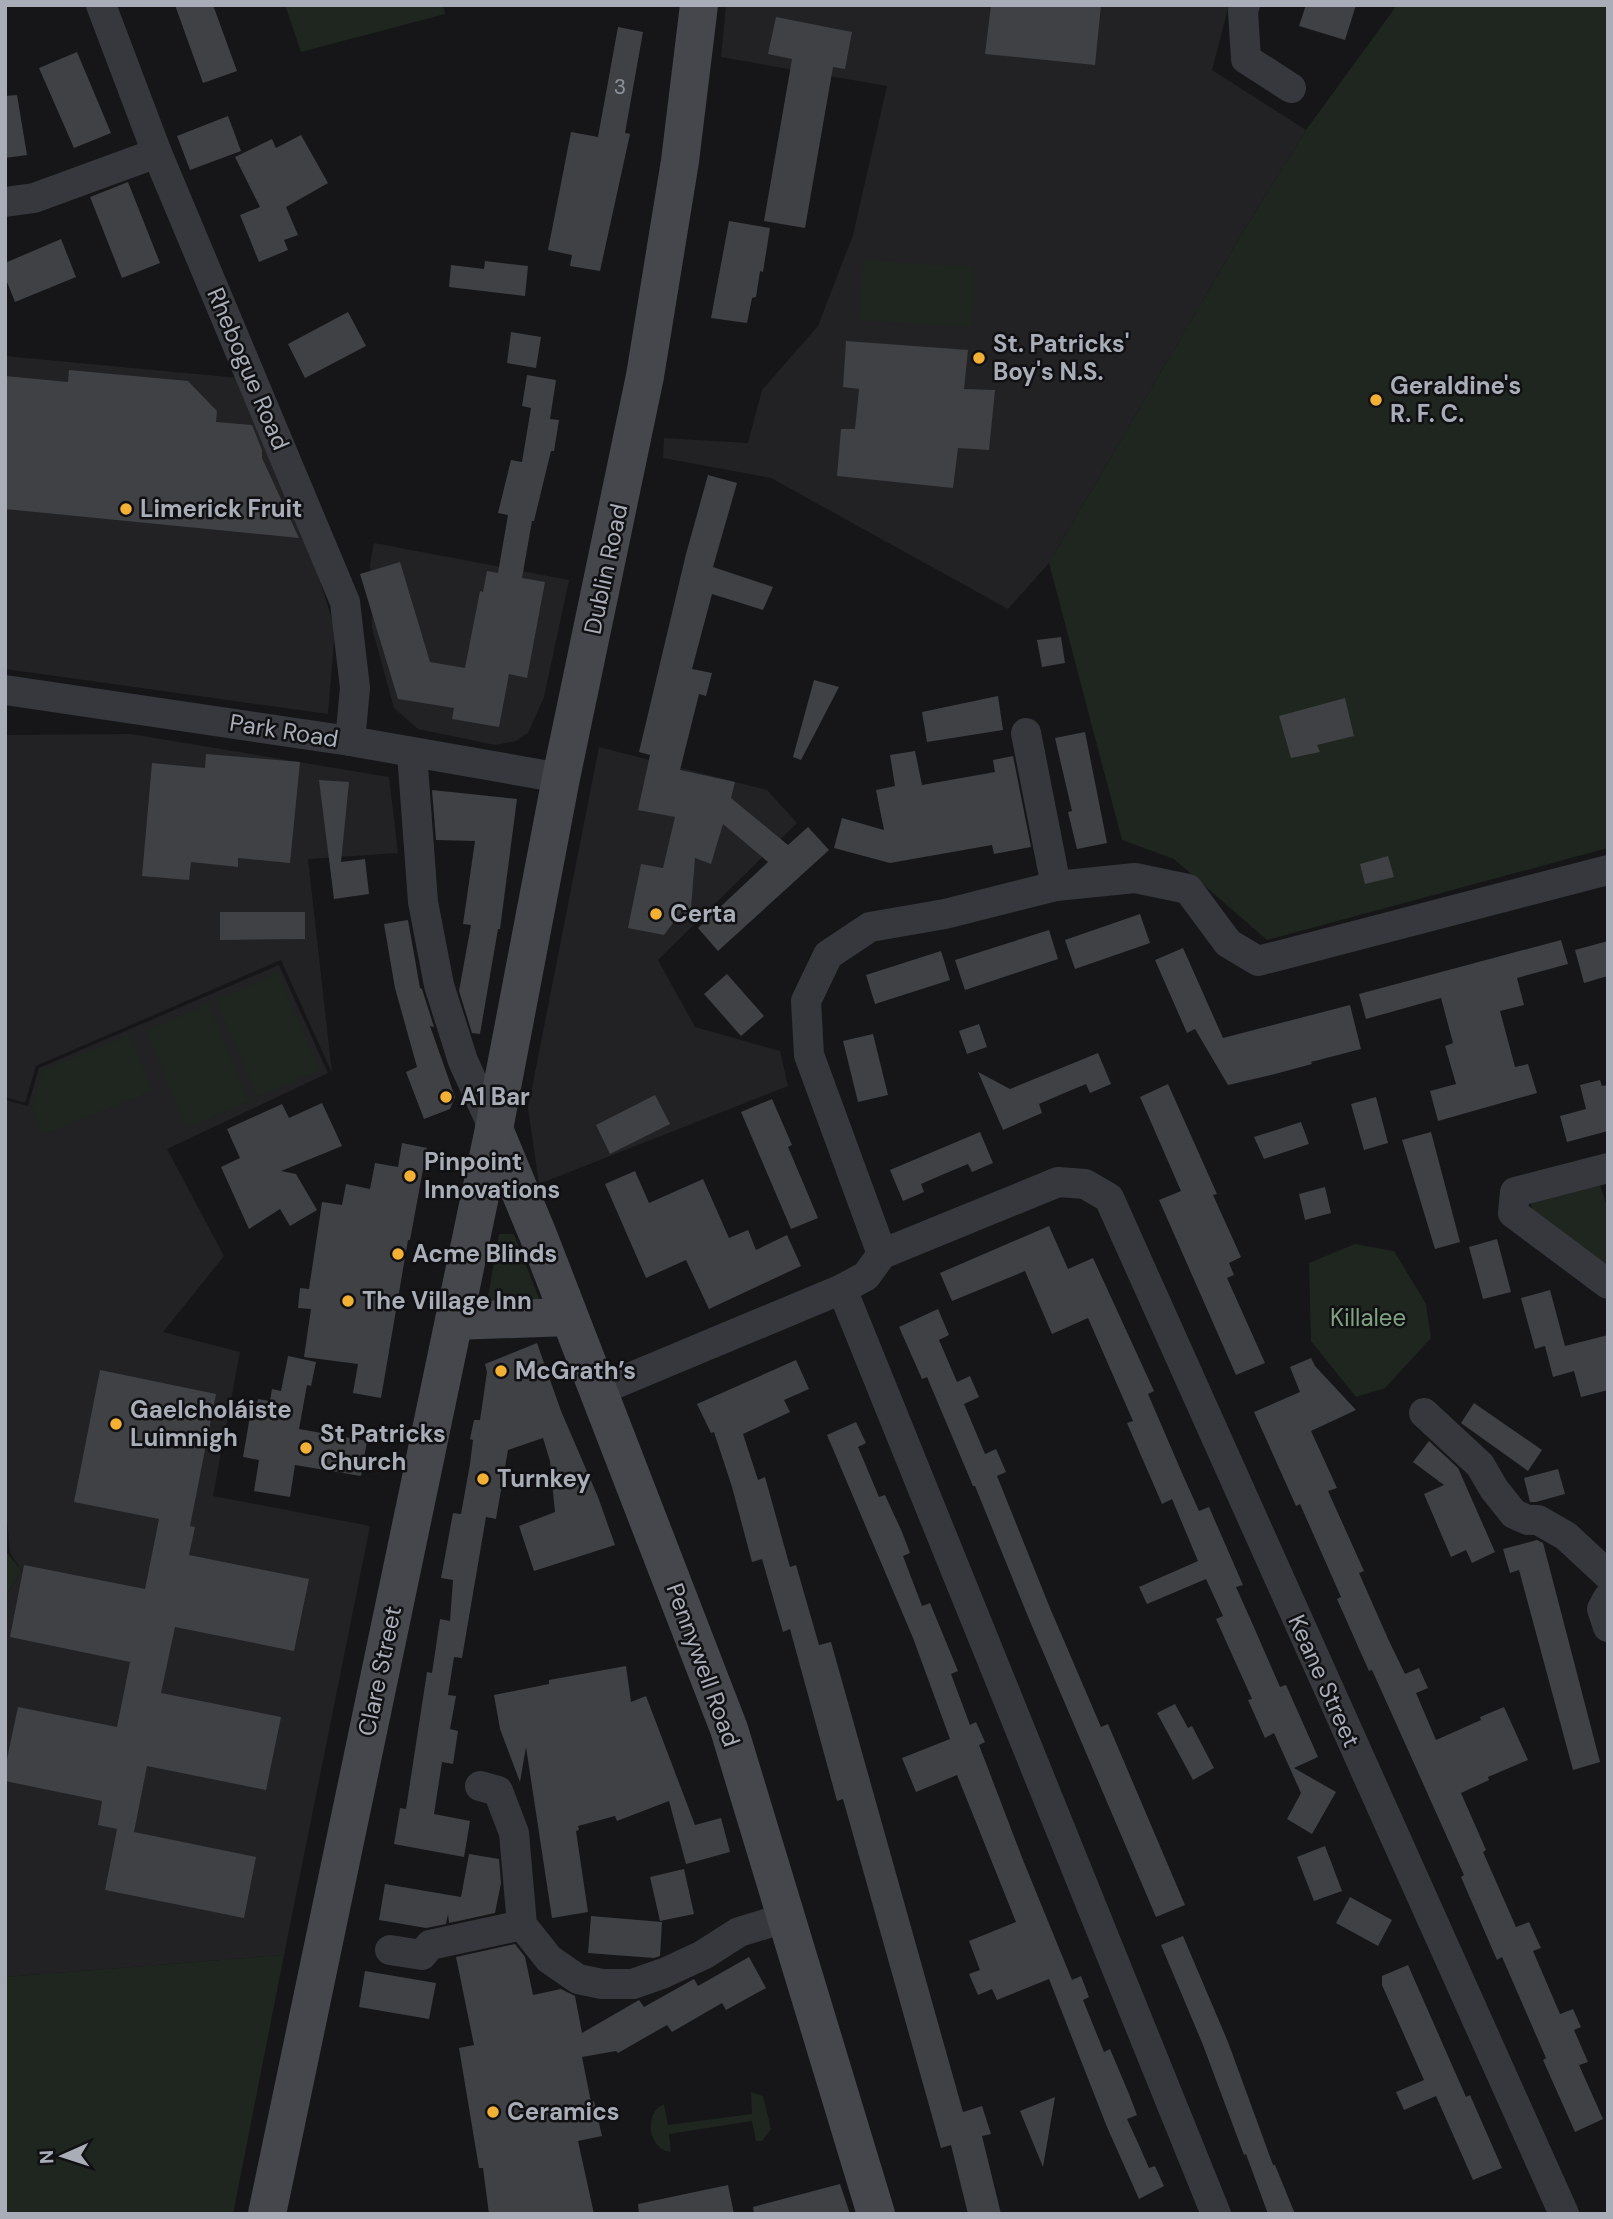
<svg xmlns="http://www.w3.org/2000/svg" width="1613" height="2219" viewBox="0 0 1613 2219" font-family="'DM Sans',sans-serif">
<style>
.built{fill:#222225}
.green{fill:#1e261f}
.building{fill:#404145}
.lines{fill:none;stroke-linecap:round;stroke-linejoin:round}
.street{stroke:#37383d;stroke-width:30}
.secondary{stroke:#45474d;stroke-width:38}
.poi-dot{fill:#f2b134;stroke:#111113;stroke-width:2.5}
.labels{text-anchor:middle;stroke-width:5;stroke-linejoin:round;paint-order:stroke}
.number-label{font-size:21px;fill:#8e929b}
.poi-label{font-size:24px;font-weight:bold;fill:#a8adb8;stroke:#111113;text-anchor:start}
.street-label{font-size:24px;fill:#a8adb8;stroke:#111113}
.park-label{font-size:24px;fill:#7fa381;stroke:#111113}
</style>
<rect width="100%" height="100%" fill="#161618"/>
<g class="built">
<polygon points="726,5 1229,5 1212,70 1306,130 1240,237 1049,563 1008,609 771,478 663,458 664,438 748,443 762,390 818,326 853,235 887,86 721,57"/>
<polygon points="5,356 239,378 313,559 335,629 328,714 5,669"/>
<polygon points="374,543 569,580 544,697 528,733 516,741 495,745 418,729 394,708 372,628 370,564"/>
<polygon points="131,734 389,777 398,853 308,859 332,1073 281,960 36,1066 25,1103 5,1097 5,735"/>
<polygon points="599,747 767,790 797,823 658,960 695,1027 780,1051 788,1086 539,1184 528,1108"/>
<polygon points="279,965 328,1073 167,1149 224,1256 163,1332 240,1352 213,1496 370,1526 284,1955 5,1977 5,1597 22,1571 10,1553 5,1498 5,1100 28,1106 39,1068"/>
</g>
<g class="green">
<polygon points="285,5 443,5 445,14 301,52"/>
<polygon points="1397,5 1608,5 1608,848 1267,940 1174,859 1122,840 1049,563 1240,237 1306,130"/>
<polygon points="863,260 975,267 971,327 859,320"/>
<polygon points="278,973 319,1070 257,1097 216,1000"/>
<polygon points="208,1004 249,1101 187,1128 146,1031"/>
<polygon points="129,1035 153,1090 43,1135 32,1109 43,1070"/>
<polygon points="1600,1185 1608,1210 1608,1270 1532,1211 1531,1203"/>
<polygon points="499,1234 514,1234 540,1301 487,1302"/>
<polygon points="1355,1244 1394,1251 1426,1304 1431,1338 1385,1388 1356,1397 1311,1341 1309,1263"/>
<polygon points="5,1527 7,1553 22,1571 5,1597"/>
<polygon points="284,1955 233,2214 5,2214 5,1977"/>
<path d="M751 2092 763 2096 771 2129 762 2141H756L752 2121 669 2134 671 2152C648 2150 643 2113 664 2104L668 2125 752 2114Z"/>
</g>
<g class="building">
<polygon points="175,5 213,5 237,71 203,83"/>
<polygon points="991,5 1101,5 1095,65 985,54"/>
<polygon points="1306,5 1356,5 1345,40 1299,26"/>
<polygon points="776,17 852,32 845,69 833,67 805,228 764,221 792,59 768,54"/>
<polygon points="618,27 643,32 625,133 630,134 600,271 570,266 572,255 548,250 571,132 598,137"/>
<polygon points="77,52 111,133 74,148 39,68"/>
<polygon points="17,95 27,155 5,158 5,96"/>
<polygon points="228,116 241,151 190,170 177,136"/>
<polygon points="301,135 328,183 286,207 298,235 284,240 288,250 259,262 240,215 260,207 235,157 272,139 276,148"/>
<polygon points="128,182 160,263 122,278 90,197"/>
<polygon points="729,221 770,228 763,272 760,271 756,297 752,298 747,323 711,318"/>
<polygon points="61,239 76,277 15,302 5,277 5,263"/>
<polygon points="485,261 528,266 525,296 449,287 451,265 484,269"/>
<polygon points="348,312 366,346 305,378 288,344"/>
<polygon points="511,332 541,337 536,368 507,363"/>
<polygon points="846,341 968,350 964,389 995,390 989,450 958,448 953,488 837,476 841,429 855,429 859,389 843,387"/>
<polygon points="69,370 188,381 217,411 216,422 252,425 262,450 262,458 299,538 5,509 5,376 68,382"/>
<polygon points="527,375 556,380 550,419 559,420 554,451 551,451 534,521 532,521 522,578 545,582 527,678 509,674 499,727 452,719 454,708 398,699 360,574 400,562 430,662 465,668 480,591 483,592 487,571 498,573 508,515 498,513 511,460 522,462 531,408 522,406"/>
<polygon points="708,475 737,483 713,567 773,587 763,610 712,594 692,669 712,673 706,696 699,694 680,770 735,782 731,798 788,845 808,827 829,850 718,951 698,928 768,862 723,824 711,864 695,858 690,920 682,911 664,935 628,928 641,864 663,868 675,817 638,810 650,755 639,752 686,554"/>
<polygon points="1061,637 1065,663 1042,667 1037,640"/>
<polygon points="814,680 839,687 801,760 793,757"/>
<polygon points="998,696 1003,730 927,742 922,712"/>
<polygon points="1345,698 1354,736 1317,745 1320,752 1291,758 1279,716"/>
<polygon points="1085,732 1107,843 1077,849 1068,812 1072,811 1055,738"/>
<polygon points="915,751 922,785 995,772 993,760 1013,756 1031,847 994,854 992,845 890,863 834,848 842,818 884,830 876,790 895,786 890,755"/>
<polygon points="206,754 300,762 290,863 238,858 238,867 191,862 189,880 142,876 152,763 205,768"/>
<polygon points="319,780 349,782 341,862 365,859 369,894 334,899"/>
<polygon points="432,790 517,799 500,929 498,929 480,1034 472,1033 459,991 471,925 463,924 475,841 436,840"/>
<polygon points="1388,856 1394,877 1365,884 1360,864"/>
<polygon points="220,912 305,912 305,939 220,940"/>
<polygon points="1140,914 1150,943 1075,969 1065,940"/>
<polygon points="408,920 420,988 422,989 434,1027 430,1026 455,1097 450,1109 424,1119 406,1072 417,1067 395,988 384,924"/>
<polygon points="1049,930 1058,959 965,990 955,960"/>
<polygon points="1561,940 1568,964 1517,978 1524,1005 1500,1011 1515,1067 1528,1064 1537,1093 1438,1121 1430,1091 1456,1084 1445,1046 1453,1043 1441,998 1366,1019 1359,994"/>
<polygon points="1608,941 1608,976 1584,983 1575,950"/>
<polygon points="1183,948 1223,1038 1350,1005 1361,1049 1311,1062 1312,1064 1275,1074 1228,1085 1195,1029 1187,1033 1155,960"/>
<polygon points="941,951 950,980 875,1004 866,975"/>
<polygon points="727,974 764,1016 741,1036 704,994"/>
<polygon points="979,1024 987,1047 967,1054 959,1031"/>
<polygon points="873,1034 888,1095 858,1102 843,1041"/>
<polygon points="1098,1053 1111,1084 1090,1093 1086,1084 1062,1094 1039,1104 1042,1113 1003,1130 978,1072 1010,1089"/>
<polygon points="1600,1080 1602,1086 1608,1085 1608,1131 1567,1142 1560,1116 1586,1109 1580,1085"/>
<polygon points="1168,1084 1217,1194 1213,1195 1241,1257 1229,1263 1234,1275 1227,1278 1265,1363 1236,1375 1159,1200 1181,1191 1140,1097"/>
<polygon points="655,1095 670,1124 610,1154 596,1125"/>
<polygon points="1376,1097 1388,1143 1364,1150 1351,1104"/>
<polygon points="772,1099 792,1145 788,1147 818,1218 791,1229 741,1112"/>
<polygon points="322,1103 342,1146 281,1171 296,1174 317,1210 290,1226 280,1209 249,1229 221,1167 240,1158 227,1129 282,1104 289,1118"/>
<polygon points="1301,1122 1309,1144 1264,1159 1254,1137"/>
<polygon points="980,1132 993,1163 972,1172 968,1164 944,1174 921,1184 924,1192 903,1201 890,1170"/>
<polygon points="1431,1132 1460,1242 1435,1249 1402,1140"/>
<polygon points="402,1143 427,1148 410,1240 408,1240 381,1398 353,1393 358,1364 304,1357 311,1309 298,1308 300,1288 309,1289 322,1202 342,1205 346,1184 370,1189 375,1163 398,1167"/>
<polygon points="635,1171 649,1203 703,1179 729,1238 748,1230 756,1250 787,1235 801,1266 709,1309 686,1260 646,1278 605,1184"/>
<polygon points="1325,1187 1331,1213 1305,1220 1299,1194"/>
<polygon points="1049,1226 1068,1269 1093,1258 1154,1391 1148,1394 1182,1473 1199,1511 1209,1507 1243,1585 1236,1587 1253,1625 1280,1687 1286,1685 1318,1757 1294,1768 1336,1792 1312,1834 1287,1819 1301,1793 1274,1733 1265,1738 1248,1700 1252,1699 1216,1619 1223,1616 1206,1579 1147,1604 1139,1587 1198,1561 1172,1499 1162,1504 1127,1423 1133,1421 1088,1318 1052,1334 1025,1271 952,1301 940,1273"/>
<polygon points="1497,1239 1511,1292 1483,1299 1469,1247"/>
<polygon points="1550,1290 1565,1346 1608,1335 1608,1390 1581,1397 1574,1371 1553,1377 1545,1346 1535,1349 1521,1298"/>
<polygon points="938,1309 949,1335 939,1340 957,1382 970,1376 979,1397 964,1404 985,1454 996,1449 1006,1472 997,1476 1050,1608 1101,1727 1108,1724 1185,1905 1156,1917 1029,1619 975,1486 973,1486 927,1377 922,1379 899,1327"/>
<polygon points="537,1343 561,1411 598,1497 615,1545 534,1571 519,1526 555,1512 550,1461 543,1438 508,1450 496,1519 486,1517 462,1658 454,1657 448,1695 456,1696 450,1729 458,1731 453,1764 442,1762 434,1814 470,1821 464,1857 394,1844 400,1808 406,1809 427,1672 432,1673 440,1619 450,1621 453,1580 441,1578 453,1513 461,1514 470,1464 473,1440 470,1439 474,1420 480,1420 487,1372 485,1364"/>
<polygon points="288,1356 316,1362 311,1386 307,1385 299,1429 367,1441 361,1476 295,1465 290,1497 254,1491 259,1460 243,1457 251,1410 256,1411 258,1399 270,1401 272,1389 281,1391"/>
<polygon points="1311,1358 1315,1366 1356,1410 1311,1431 1337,1488 1328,1491 1364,1571 1359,1573 1389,1641 1405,1674 1419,1668 1428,1688 1416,1693 1436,1740 1481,1720 1480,1717 1504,1707 1528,1760 1488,1777 1489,1780 1461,1793 1486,1850 1483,1852 1516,1927 1529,1922 1541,1948 1533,1951 1560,2014 1573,2009 1581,2027 1574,2030 1588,2062 1579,2065 1603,2119 1575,2132 1543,2060 1546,2058 1502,1957 1497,1960 1461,1877 1464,1875 1417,1770 1372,1670 1369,1671 1360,1651 1337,1599 1341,1597 1300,1504 1296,1506 1254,1412 1300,1392 1290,1367"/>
<polygon points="796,1360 809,1389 784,1400 790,1412 743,1434 758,1480 765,1477 790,1567 796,1565 819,1645 831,1642 963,2112 982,2106 991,2134 982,2136 1001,2214 968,2214 951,2145 941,2148 843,1799 837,1801 790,1629 783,1632 762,1559 752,1562 732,1487 714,1432 711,1433 697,1404"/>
<polygon points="100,1370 216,1394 190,1526 195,1527 189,1555 309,1579 294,1651 175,1627 161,1693 281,1717 266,1790 147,1766 134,1832 256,1857 244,1918 105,1890 117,1829 98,1825 102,1801 5,1781 5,1768 18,1707 117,1727 130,1662 10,1637 24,1565 145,1589 159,1519 74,1502"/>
<polygon points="1474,1403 1542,1450 1528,1471 1461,1423"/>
<polygon points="856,1422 866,1443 858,1447 879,1497 885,1495 902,1532 910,1553 903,1556 922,1606 930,1603 958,1671 951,1674 970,1725 976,1722 985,1742 979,1745 1023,1860 1072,1980 1081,1976 1089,1997 1083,2000 1104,2052 1110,2049 1129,2094 1137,2115 1127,2119 1138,2143 1149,2168 1155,2166 1164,2186 1139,2199 1107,2127 1049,1979 997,2000 992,1989 978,1995 969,1974 980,1970 969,1941 1016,1922 957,1775 916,1792 902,1758 950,1739 913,1638 827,1435"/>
<polygon points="1429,1441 1458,1468 1495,1552 1472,1563 1466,1550 1451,1557 1424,1494 1444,1485 1413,1462"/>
<polygon points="1558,1469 1565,1494 1536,1502 1530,1502 1524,1478"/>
<polygon points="1537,1540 1543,1543 1548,1562 1600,1762 1573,1770 1519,1570 1510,1573 1503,1549"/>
<polygon points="626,1666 631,1702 646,1696 695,1825 721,1818 730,1852 686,1864 669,1801 617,1821 615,1816 578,1826 579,1830 576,1831 588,1912 552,1918 526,1747 520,1782 500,1729 494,1695 549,1684 549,1680"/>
<polygon points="1175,1704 1188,1728 1192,1726 1214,1768 1193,1780 1157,1713"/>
<polygon points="1325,1846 1342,1891 1314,1901 1297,1857"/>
<polygon points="469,1854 499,1859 501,1883 495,1913 449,1923 448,1914 446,1924 426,1928 379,1920 385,1884 461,1897"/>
<polygon points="684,1869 694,1914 660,1921 650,1877"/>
<polygon points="1350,1897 1392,1920 1378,1946 1336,1923"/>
<polygon points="591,1916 662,1922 660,1956 654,1958 588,1953"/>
<polygon points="1183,1936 1228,2042 1273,2165 1275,2165 1295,2214 1268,2214 1246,2154 1244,2155 1203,2045 1161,1945"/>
<polygon points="515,1944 525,1957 533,1995 561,1989 575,1996 582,2033 639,2000 644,2007 694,1979 698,1986 749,1957 766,1988 726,2010 722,2003 672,2032 667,2025 618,2053 616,2051 582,2057 591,2102 594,2101 602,2136 578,2141 594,2214 489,2214 483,2168 479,2168 459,2048 474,2045 456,1957"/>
<polygon points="1408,1965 1466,2097 1470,2095 1502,2168 1473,2180 1436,2096 1404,2110 1396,2092 1424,2080 1382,1985 1382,1976"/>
<polygon points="365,1971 436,1983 429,2019 359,2007"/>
<polygon points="1055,2097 1043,2167 1020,2111"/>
<polygon points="840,2184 850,2214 754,2214 753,2207"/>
<polygon points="728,2185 734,2214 639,2214 638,2204"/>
</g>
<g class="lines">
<g class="street">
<polyline points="101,5 157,153 345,602 355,688 350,741"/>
<polyline points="1245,5 1243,11 1246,59 1291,88"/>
<polyline points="5,202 34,198 157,153"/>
<polyline points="5,690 350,741 561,778"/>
<polyline points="1026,733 1056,886"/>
<polyline points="412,753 423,902 439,985 463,1061 494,1129"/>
<polyline points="1608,1168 1515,1192 1513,1213 1608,1284"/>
<polyline points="882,1254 809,1055 806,1001 828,955 870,927 945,914 1056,886 1135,878 1188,889 1228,943 1258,961 1608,870"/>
<polyline points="842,1289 1216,2214"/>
<polyline points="598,1391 842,1289 866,1276 882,1254 1058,1182 1085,1184 1109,1198 1564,2214"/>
<polyline points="1424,1413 1480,1465 1494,1489 1514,1514 1528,1520 1538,1520 1566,1536 1608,1575"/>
<polyline points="1608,1598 1602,1609 1608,1627"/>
<polyline points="480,1786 498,1791 514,1833 522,1925 549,1959 578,1979 602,1984 633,1984 664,1973 703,1955 739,1932 785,1918"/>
<polyline points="390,1950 422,1955 430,1945 522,1925"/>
</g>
<g class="secondary">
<polyline points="494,1129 538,1235 729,1729 876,2214"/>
<polyline points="454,1321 569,1317"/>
<polyline points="267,2214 494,1129 561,778 645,376 680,161 699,5"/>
</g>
</g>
<g class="poi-dot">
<circle cx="979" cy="358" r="7"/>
<circle cx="1376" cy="400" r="7"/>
<circle cx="126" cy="509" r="7"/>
<circle cx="656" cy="914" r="7"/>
<circle cx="446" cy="1097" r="7"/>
<circle cx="410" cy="1176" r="7"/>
<circle cx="398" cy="1254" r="7"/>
<circle cx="348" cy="1301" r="7"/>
<circle cx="501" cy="1371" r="7"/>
<circle cx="116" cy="1424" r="7"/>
<circle cx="306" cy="1448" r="7"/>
<circle cx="483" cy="1479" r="7"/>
<circle cx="493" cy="2112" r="7"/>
</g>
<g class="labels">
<g class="number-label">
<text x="620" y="94">3</text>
</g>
<g class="poi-label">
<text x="993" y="352">St. Patricks'<tspan x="993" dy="28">Boy's N.S.</tspan></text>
<text x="1390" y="394">Geraldine's<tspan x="1390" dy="28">R. F. C.</tspan></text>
<text x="140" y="517">Limerick Fruit</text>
<text x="670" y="922">Certa</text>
<text x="460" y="1105">A1 Bar</text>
<text x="424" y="1170">Pinpoint<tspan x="424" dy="28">Innovations</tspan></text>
<text x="412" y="1262">Acme Blinds</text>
<text x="362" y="1309">The Village Inn</text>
<text x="515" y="1379">McGrath’s</text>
<text x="130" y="1418">Gaelcholáiste<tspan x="130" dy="28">Luimnigh</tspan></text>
<text x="320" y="1442">St Patricks<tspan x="320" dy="28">Church</tspan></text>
<text x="497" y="1487">Turnkey</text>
<text x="507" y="2120">Ceramics</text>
</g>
<g class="street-label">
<text transform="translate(248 369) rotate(67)" y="8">Rhebogue Road</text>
<text transform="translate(606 569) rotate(-78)" y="8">Dublin Road</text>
<text transform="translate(284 731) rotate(9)" y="8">Park Road</text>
<text transform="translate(703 1665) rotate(70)" y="8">Pennywell Road</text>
<text transform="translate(380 1671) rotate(-78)" y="8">Clare Street</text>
<text transform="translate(1324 1681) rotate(66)" y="8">Keane Street</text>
</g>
<g class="park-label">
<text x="1368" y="1326">Killalee</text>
</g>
</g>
<rect width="1613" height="2219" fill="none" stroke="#a8adb8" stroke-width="14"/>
<g transform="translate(63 2156) rotate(267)" stroke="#111113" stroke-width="5" paint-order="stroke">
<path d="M0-5L12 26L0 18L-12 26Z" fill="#a8adb8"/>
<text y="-10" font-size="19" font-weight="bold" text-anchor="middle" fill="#a8adb8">N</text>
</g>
</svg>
